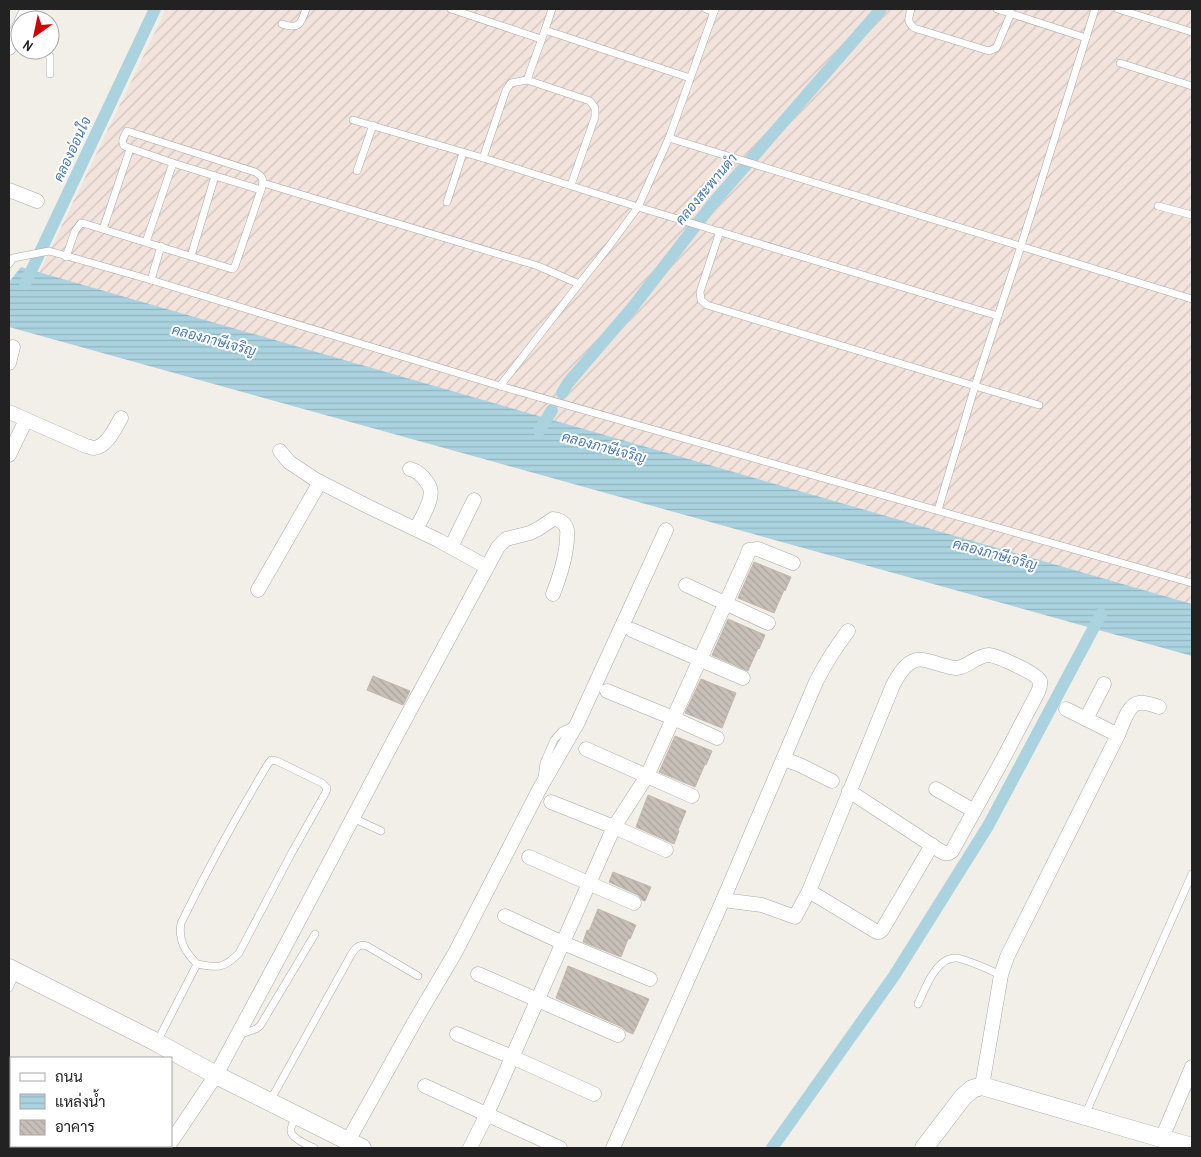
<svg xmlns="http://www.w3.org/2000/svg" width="1201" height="1157" viewBox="0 0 1201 1157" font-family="'Archivo Narrow',Sarabun,sans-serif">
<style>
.military{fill:url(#military-furrows)}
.water{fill:url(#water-rules)}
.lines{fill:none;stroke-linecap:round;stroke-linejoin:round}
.canal{stroke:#aad3df;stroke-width:12}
.building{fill:url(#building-back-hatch);stroke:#c4b6ab}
.service-casing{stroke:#a9a9a9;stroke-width:8}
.minor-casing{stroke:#a9a9a9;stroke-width:15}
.tertiary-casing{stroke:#a9a9a9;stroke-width:19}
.service{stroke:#fff;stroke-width:7}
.minor{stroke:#fff;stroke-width:14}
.tertiary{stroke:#fff;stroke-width:18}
.labels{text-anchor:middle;stroke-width:4;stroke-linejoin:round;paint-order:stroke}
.water-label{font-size:14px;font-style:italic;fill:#4a7aab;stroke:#fff}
</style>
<defs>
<pattern id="military-furrows" width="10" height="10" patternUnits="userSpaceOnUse" patternTransform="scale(1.25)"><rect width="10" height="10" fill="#f3e3dd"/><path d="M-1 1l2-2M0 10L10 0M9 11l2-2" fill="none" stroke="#d0c2bd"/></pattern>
<pattern id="water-rules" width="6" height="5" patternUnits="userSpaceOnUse" patternTransform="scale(1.25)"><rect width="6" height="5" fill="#aad3df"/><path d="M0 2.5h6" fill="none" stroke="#92b5bf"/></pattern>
<pattern id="building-back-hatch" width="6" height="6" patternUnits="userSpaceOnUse" patternTransform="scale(1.25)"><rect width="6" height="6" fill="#c7bfb8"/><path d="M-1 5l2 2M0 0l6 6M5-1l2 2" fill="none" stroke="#aba49e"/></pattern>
</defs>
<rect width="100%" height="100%" fill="#f2efe9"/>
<polygon class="military" points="166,9 1192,9 1192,604 39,273"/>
<polygon class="water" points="21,267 1192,604 1192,656 9,327 9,282"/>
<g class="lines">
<g class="canal">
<polyline points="25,284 155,9"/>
<polyline points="562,393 568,383 632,308 714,202 881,9"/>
<polyline points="539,431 552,410"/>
<polyline points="772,1148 894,976 988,826 1101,614"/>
</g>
</g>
<g class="building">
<polygon points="754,562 791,577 785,591 784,590 774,613 738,598"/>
<polygon points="728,619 765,635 759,649 758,648 748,671 712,655"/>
<polygon points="373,676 410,691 403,705 367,690"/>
<polygon points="701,679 736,693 722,728 685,713"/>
<polygon points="675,736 712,751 706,765 705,764 695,787 659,772"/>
<polygon points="648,795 686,811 678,830 679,831 674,844 636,827"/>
<polygon points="613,872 651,887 645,901 642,900 638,895 609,882"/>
<polygon points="598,909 636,925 630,939 628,939 621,957 583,942 587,930 589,931"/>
<polygon points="568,966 649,999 633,1034 626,1031 622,1027 556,998"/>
</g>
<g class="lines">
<defs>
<g id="service">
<polyline points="451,9 541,39"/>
<polyline points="552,9 545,30 690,78"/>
<polyline points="706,9 714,12"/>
<path d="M911 9C909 18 906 21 914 28L989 51 996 48 998 44 1011 13"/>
<polyline points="997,9 1086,38"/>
<polyline points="1118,9 1192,32"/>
<path d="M282 24C299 30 301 24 306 9"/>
<polyline points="46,50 50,57 50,74"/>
<polyline points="1120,63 1192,86"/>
<polyline points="527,80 545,30"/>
<polyline points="353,120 483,158 638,207 998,316"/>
<path d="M127 131 255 172C264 177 264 181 261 190L173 163 124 146C121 141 124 136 127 131Z"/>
<polyline points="669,138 1192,299"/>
<polyline points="483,158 506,90 511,83 527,80 590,101 595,108 595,117 571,185"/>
<polyline points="357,171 373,125"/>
<polyline points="263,183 538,266 579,284 610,245 638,207 669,138 715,9"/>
<polyline points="447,202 463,153"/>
<polyline points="1158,206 1192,215"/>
<polyline points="103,229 130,149"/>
<polyline points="720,231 700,292 701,300 707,305 975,386 1021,246 1095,9"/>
<polyline points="146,242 173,163"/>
<polyline points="191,256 215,176"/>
<polyline points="66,257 75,231 81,223 86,224 232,269 234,268 235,266 261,190"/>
<polyline points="9,264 13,258 49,251 151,280 500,386 1192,583"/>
<polyline points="151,280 161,246"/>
<polyline points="500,386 579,284"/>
<polyline points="938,510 975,386 1039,405"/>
<polyline points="542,778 544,763 554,740 562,731 573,726"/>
<polyline points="353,818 381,831"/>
<polyline points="9,988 16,972"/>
<path d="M918 1004C925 989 936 957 956 958 964 958 992 971 1001 975"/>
<polyline points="238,1035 256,1029 260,1026 315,934"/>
<path d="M157 1042 197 964C217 968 224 969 239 953L290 856 326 792 327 788 322 783 277 761 271 760 268 764C237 815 208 868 181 923 178 940 185 952 197 964"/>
<path d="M270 1101 346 964C351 956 355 942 367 946L418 976"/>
<polyline points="1085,1115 1192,874"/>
<path d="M296 1116C295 1120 290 1127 291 1131 291 1138 308 1145 314 1148"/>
<polyline points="158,1146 162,1148"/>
</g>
<g id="minor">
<polyline points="22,20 28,9"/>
<polyline points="9,48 20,25"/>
<polyline points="9,190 37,201"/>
<polyline points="9,363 13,347"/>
<path d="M9 412 86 446C89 446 91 448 94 448 107 447 115 428 121 418"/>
<polyline points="280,451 289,462 316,480 367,506 438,540 487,567"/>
<polyline points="9,455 26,420"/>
<path d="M410 469C417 471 422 475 426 481 427 483 430 486 430 488 434 499 421 519 416 529"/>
<polyline points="451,547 474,500"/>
<polyline points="686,585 768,623"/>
<polyline points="258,590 320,482"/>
<polyline points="632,630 743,678"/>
<polyline points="607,691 673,718 717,738"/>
<polyline points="1066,709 1118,735"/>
<polyline points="1086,719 1104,684"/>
<polyline points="586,749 692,796"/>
<polyline points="784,759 800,765 832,781"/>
<polyline points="936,789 974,811"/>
<polyline points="551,802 614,827 666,850"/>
<polyline points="529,857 634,903"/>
<polyline points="809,891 877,932 879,932 882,930 932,845"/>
<path d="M723 900 762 905 795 917 809 891 893 685C898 676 905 663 916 660 924 658 934 663 942 665 947 666 952 668 957 668 968 667 977 655 989 655 998 656 1036 673 1040 681 1041 685 1039 689 1038 692L1003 759 952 851 949 853H944L939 850 849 791"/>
<polyline points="505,916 563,943 650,979"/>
<polyline points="478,974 618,1035"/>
<polyline points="457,1034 512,1057 594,1094"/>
<polyline points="425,1086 560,1148"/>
<path d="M982 1086 1001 975 1007 957 1118 735C1122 726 1128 704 1139 703 1145 702 1153 705 1159 707"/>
<polyline points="1162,1138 1192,1067"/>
<polyline points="348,1141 416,1019 455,953 540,788 577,724 666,530"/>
<path d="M171 1142 216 1075 289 939 394 740 498 547 506 539 530 533 538 529 553 519C558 519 564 522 566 527 568 530 567 535 567 539 566 558 560 576 553 594"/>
<polyline points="470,1148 487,1114 614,827 647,776 747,556 749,550 758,549 793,563"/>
<path d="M613 1148 723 900 816 682C825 664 835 648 848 631"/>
</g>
<g id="tertiary">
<polyline points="9,968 156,1042 216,1075 362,1148"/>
<polyline points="924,1148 963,1097 972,1089 982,1086 1192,1147"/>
</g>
</defs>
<use href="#service" class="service-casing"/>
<use href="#minor" class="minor-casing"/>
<use href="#tertiary" class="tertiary-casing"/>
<use href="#service" class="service"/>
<use href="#minor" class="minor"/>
<use href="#tertiary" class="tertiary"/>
</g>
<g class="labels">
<g class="water-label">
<text transform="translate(72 149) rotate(-65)" y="5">คลองอ่อนใจ</text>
<text transform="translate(706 189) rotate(-50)" y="5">คลองสะพานดำ</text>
<text transform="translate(214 340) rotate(15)" y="5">คลองภาษีเจริญ</text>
<text transform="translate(604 447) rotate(15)" y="5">คลองภาษีเจริญ</text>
<text transform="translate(995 554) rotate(15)" y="5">คลองภาษีเจริญ</text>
</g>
</g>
<rect width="1201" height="1157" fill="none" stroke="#222222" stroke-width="20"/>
<rect x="10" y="1057" width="162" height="90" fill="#ffffff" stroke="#a7a7a7"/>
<rect x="20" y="1073" width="25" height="8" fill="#ffffff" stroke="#a7a7a7"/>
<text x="55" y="1082" font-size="15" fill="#222222">ถนน</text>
<rect x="20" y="1094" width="25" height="15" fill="url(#water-rules)" stroke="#a7a7a7"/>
<text x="55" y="1107" font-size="15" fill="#222222">แหล่งน้ำ</text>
<rect x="20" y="1120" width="25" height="15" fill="url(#building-back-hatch)" stroke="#a7a7a7"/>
<text x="55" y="1132" font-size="15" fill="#222222">อาคาร</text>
<g transform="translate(35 35) rotate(213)"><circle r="24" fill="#ffffff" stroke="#a7a7a7"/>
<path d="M0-4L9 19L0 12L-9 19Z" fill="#d40000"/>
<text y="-8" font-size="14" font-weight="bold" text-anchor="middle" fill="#222222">N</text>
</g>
</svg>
